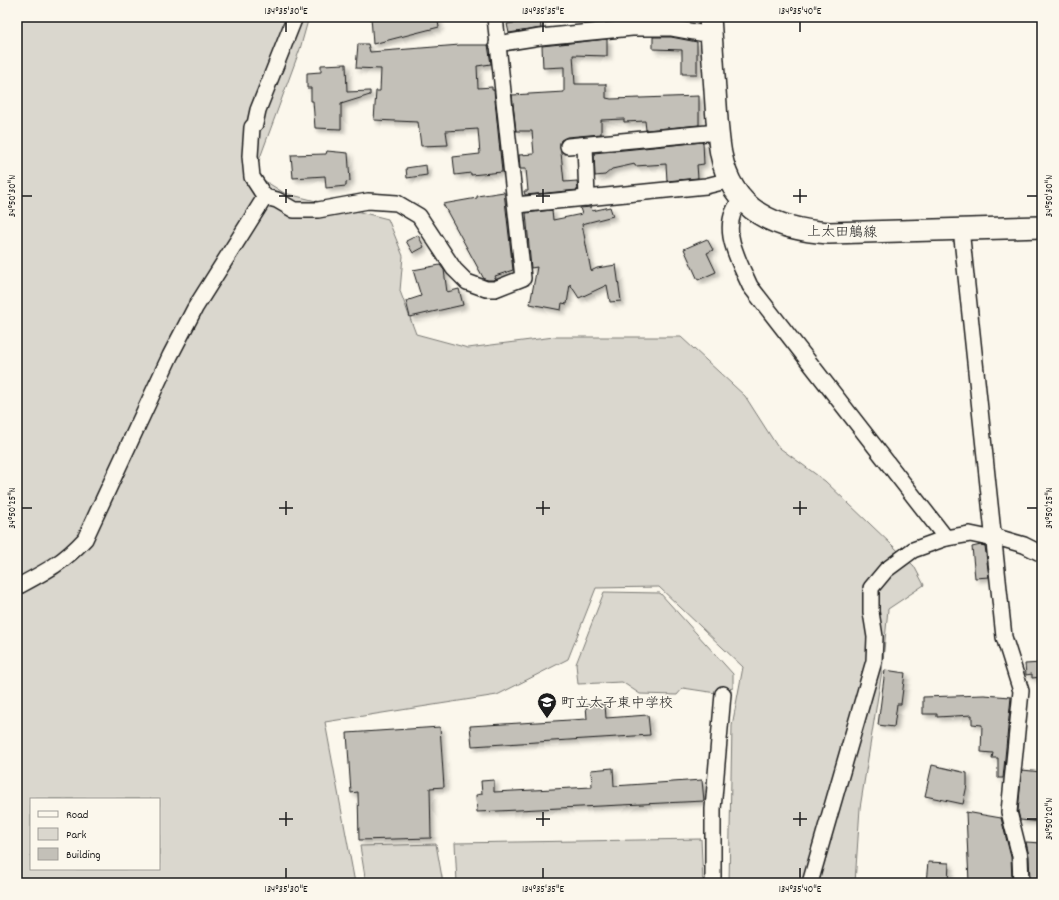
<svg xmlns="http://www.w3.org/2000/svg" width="1059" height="900" viewBox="0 0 1059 900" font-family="Dekko,'Klee One',sans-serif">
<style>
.green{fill:#dad7ce;stroke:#7b7a75;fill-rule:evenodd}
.building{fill:#c3c0b8;stroke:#1c1c1c;filter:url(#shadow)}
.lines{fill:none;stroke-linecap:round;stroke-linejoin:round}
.minor-casing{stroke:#1c1c1c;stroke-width:18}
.secondary-casing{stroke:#1c1c1c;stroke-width:24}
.minor{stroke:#fbf7ec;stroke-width:15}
.secondary{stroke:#fbf7ec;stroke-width:21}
.ticks{fill:none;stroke:#1c1c1c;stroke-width:1.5}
.labels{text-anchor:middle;stroke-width:3;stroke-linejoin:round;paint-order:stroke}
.street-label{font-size:14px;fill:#1c1c1c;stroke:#fbf7ec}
.poi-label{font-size:14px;fill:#1c1c1c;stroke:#fbf7ec;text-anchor:start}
.neatline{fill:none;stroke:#1c1c1c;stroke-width:1.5}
.ticks-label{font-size:10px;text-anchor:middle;fill:#1c1c1c}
</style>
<defs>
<filter id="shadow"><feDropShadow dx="3.5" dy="3.5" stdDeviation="2" flood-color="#0004"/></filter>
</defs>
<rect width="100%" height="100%" fill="#fbf7ec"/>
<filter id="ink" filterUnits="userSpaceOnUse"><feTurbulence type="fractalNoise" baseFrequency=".025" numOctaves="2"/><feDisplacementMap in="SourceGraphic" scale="8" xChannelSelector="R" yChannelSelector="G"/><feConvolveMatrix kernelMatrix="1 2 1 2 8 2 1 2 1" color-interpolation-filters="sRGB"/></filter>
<g filter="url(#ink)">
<g class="green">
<path d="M17 17H309L300 49 254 174 284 193 388 219 403 256 400 291 416 334 468 348 554 337H681L745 396 777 446 825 481 914 566 924 585 888 609 882 671 860 808 855 883H729L732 726 743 667 659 587 596 588 568 659 497 695 325 722 355 883H17ZM31 799H159V869H31Z"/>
<polygon points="604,592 660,593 733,674 733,688 716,693 683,688 677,695 640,694 622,682 578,684 576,664"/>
<polygon points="701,839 703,883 457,883 455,843"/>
<polygon points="436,844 443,883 366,883 360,846"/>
</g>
<g class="building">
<polygon points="371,17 437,17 439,27 373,44"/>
<polygon points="540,19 541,28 509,33 507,24"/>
<polygon points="653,37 671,37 697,42 697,74 682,74 682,50 653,49"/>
<polygon points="607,39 607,56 573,55 575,84 606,84 606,98 611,99 699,96 699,125 646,130 645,121 624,122 624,119 601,120 601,134 567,137 561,140 560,143 564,182 577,181 578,190 525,195 524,191 528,191 526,169 520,169 519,155 534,154 532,131 516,131 512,95 564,92 564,67 543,68 542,46"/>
<polygon points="358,44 368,44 370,52 460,45 488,45 491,64 477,66 478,88 492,87 492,90 494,90 502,172 471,175 471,173 455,175 453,157 480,154 478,129 446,131 448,145 421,146 418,122 374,120 376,91 380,91 381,69 356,68"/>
<polygon points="346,64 347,92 370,91 370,95 341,104 341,129 315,128 313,101 311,101 311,88 307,88 307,73 321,72 321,65"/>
<polygon points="703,142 704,164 697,165 698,178 667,181 666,164 635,166 635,164 612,169 605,175 595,176 594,153"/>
<polygon points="327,151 348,153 350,181 346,182 346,186 326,188 325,176 293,178 291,155 326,154"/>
<polygon points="426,165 427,175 407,178 406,168"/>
<polygon points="504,192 513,270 495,276 496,278 493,280 488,280 484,279 443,204 477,198 477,196"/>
<polygon points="591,207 592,211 610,207 613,216 582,224 591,271 597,268 616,265 621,301 610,302 607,285 579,298 570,284 567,304 562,303 561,310 530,304 537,267 531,268 526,213 552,210 553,220 582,214 580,208"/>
<polygon points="418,235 424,247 413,253 406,241"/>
<polygon points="707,239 713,250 707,253 716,272 698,280 684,249"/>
<polygon points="440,265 444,270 447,292 459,289 463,305 410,317 406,301 421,296 413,270"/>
<polygon points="981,545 985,546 989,577 975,578 972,547"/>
<polygon points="1042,663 1042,677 1032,678 1032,674 1026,675 1025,664"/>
<polygon points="885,670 905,673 901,704 897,704 894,727 878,725"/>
<polygon points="984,695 1011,697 1003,778 998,778 998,758 992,758 993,753 981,752 982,725 972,724 972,715 937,717 937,714 923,714 923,697"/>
<polygon points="605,704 606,718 648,715 650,735 472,746 470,726 587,719 586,705"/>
<polygon points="440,727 444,787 430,788 431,838 359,840 358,792 351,793 347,733"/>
<polygon points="932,765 967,773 967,785 963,804 925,796"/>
<polygon points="613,768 614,786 702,780 704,801 477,812 476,795 482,794 481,781 494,780 494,792 592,787 591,770"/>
<polygon points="1022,770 1042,772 1042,822 1020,820 1018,811"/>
<polygon points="966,812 1001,818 1011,857 1012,883 969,883"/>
<polygon points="1026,842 1042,843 1042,879 1030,880 1029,856"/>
<polygon points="928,862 949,863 948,883 926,883"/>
</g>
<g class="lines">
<defs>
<g id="minor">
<polyline points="497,44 540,37 632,28 672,28 711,35"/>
<polyline points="585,145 587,198"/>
<polyline points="568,146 718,132"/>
<polyline points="265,197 277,200 294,210 318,210 368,201 397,203 419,216 454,269 467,282 486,289 495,289 523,278 495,17"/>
<polyline points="265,197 252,177 250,156 252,127 255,124 258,110 295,17"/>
<path d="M742 199C717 225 738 259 750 286L946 538"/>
<polyline points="516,205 706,186 730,180"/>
<polyline points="961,229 1004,637 1021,691 1009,812 1020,856 1021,883"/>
<path d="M17 587C45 572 63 563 85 539L170 356 195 308 265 197"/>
<polyline points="713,883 713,809 723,694"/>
<polyline points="810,883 874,661 875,637 871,612 871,588 886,570 913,550 946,538 970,534 994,539 1000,538 1024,545 1042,554"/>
</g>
<path id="secondary" d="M710 17C712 46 714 76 716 105 717 121 718 138 721 154 732 212 776 229 829 233L1042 227"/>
</defs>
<use href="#minor" class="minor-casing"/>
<use href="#secondary" class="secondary-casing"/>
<use href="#minor" class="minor"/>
<use href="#secondary" class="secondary"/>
</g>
</g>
<path class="ticks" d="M286 22V32M543 22V32M800 22V32M286 189V203M543 189V203M800 189V203M22 196H32M279 196H293M536 196H550M793 196H807M1027 196H1037M286 501V515M543 501V515M800 501V515M22 508H32M279 508H293M536 508H550M793 508H807M1027 508H1037M286 812V826M543 812V826M800 812V826M279 819H293M536 819H550M793 819H807M1027 819H1037M286 868V878M543 868V878M800 868V878"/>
<defs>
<symbol id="school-pin" viewBox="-11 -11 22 30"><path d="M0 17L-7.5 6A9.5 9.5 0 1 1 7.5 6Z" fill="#1c1c1c" stroke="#fbf7ec"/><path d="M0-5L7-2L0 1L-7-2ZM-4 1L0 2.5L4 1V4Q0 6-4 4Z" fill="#fff"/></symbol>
</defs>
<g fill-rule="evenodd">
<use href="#school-pin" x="536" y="691" width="22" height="30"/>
</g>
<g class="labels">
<g class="street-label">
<text transform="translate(842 231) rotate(1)" y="5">上太田鵤線</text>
</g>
<g class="poi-label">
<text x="561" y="707">町立太子東中学校</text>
</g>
</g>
<rect width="1059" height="900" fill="none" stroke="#fbf7ec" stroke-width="44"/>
<rect x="30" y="798" width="130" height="72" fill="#fbf7ec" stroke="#a29f99"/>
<rect x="38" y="811" width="20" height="6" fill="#fbf7ec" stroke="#a29f99"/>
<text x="66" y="818" font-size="12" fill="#1c1c1c">Road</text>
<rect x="38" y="828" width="20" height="12" fill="#dad7ce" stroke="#a29f99"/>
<text x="66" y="838" font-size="12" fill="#1c1c1c">Park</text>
<rect x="38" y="848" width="20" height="12" fill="#c3c0b8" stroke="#a29f99"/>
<text x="66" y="858" font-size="12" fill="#1c1c1c">Building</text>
<rect x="22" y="22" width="1015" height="856" class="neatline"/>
<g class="ticks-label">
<text x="286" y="14">134°35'30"E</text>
<text x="543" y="14">134°35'35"E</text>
<text x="800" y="14">134°35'40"E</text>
<text transform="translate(11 196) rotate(-90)" y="4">34°50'30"N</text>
<text transform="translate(1048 196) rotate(-90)" y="4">34°50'30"N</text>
<text transform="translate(11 508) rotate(-90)" y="4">34°50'25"N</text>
<text transform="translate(1048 508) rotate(-90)" y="4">34°50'25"N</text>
<text transform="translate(1048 819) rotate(-90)" y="4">34°50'20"N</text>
<text x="286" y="892">134°35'30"E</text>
<text x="543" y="892">134°35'35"E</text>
<text x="800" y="892">134°35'40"E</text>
</g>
</svg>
